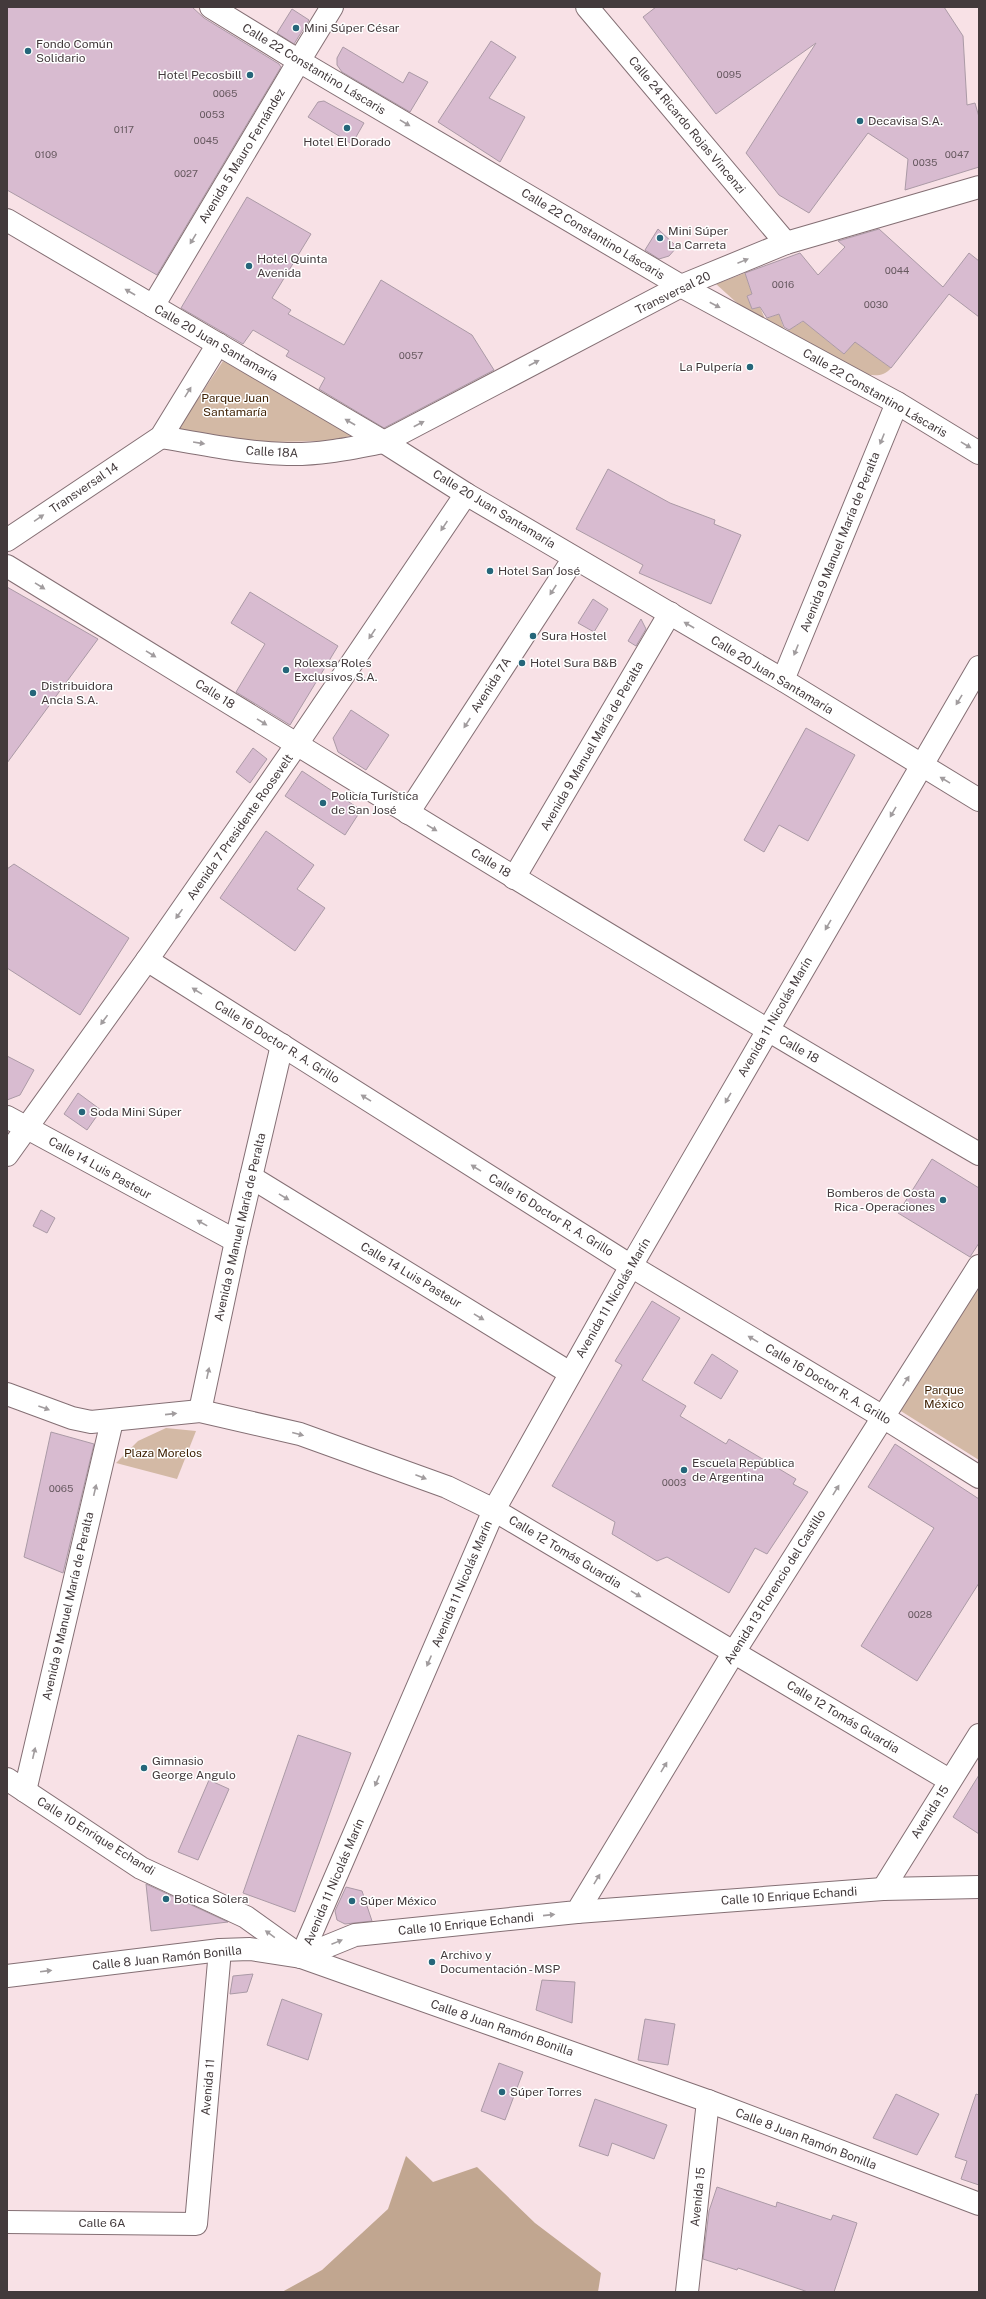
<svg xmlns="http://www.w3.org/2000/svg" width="986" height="2299" viewBox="0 0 986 2299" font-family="'Public Sans',sans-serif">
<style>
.green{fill:#d3b9a5;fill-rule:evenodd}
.forest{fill:#c1a690}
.building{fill:#d8bbd0;stroke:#ab9aa6}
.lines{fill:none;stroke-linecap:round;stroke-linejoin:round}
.street-casing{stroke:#846f74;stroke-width:24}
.secondary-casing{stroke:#846f74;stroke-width:24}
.street{stroke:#fff;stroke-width:22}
.secondary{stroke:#fff;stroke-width:22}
.oneway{fill:#a19c9e}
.poi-dot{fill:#25667a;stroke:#fff;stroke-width:1.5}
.labels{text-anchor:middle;stroke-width:3;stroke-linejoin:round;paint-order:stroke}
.number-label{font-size:10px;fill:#685a61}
.poi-label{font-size:12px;fill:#433a3c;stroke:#fff;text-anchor:start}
.street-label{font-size:12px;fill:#433a3c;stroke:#fff}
.park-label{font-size:12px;fill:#402306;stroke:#fff}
</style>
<rect width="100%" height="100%" fill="#f8e1e6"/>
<g class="green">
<path d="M745 273 752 294 747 296 752 309 760 307 765 319 779 314 785 332 814 315 850 338 891 368C883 378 873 375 862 374L747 312 716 284ZM807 324 849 348 844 354Z"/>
<polygon points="223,361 359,434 329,441 268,442 176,432"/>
<polygon points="979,1280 979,1460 896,1408"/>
<polygon points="166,1428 196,1431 177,1479 116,1463 138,1441"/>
</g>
<polygon class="forest" points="406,2156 433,2182 477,2167 535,2223 601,2273 598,2292 282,2292 322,2270 388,2209"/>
<g class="building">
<polygon points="7,7 192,7 204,18 279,64 281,67 157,275 7,190"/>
<polygon points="656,7 944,7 963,36 967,105 975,103 979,117 979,167 905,190 908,159 868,133 809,213 779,195 746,153 816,43 716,114 643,17"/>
<polygon points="292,9 309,20 294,44 277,33"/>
<polygon points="491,41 516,57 489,98 525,117 500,162 438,122"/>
<polygon points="343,47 403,83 409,72 428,82 410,112 342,72 337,65 337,58"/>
<polygon points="324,101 364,123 352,144 308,117 318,102"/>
<polygon points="247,197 311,234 272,298 291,310 288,314 344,345 381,280 472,335 494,370 384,428 319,389 325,378 286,356 289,351 253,330 243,344 181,308"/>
<polygon points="658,229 677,247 669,256 659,259 645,250"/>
<polygon points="879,229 943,287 969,253 979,261 979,317 949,294 891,368 855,342 844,354 803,321 789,330 784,327 779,314 767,318 760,307 752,309 747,296 752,294 745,273 800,253 818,275 845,247 838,241"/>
<polygon points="608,469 670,503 715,520 714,524 741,535 711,604 639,573 643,565 576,529"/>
<polygon points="7,587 98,639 7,763"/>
<polygon points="250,592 338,646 290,725 236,692 265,644 231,623"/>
<polygon points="593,599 608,609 594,632 578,623"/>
<polygon points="641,619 646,629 636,646 628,641"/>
<polygon points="351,710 389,735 366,770 338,752 333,738"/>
<polygon points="806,728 855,755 808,841 779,825 764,852 744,840"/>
<polygon points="253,748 267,759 250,783 236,772"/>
<polygon points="302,771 361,810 345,835 285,796"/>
<polygon points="266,831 314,865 297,889 325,908 295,951 220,898"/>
<polygon points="14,864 129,938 80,1015 7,968 7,869"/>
<polygon points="7,1056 34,1070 20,1095 7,1100"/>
<polygon points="78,1093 101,1110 87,1130 64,1114"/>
<polygon points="932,1159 979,1188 979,1243 970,1257 898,1213"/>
<polygon points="41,1210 55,1218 47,1233 33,1226"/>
<polygon points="652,1301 680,1318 642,1380 686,1406 680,1416 726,1444 729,1439 796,1479 793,1484 808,1492 767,1554 755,1548 729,1593 667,1557 657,1561 612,1534 615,1522 552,1486 622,1365 615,1361"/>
<polygon points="712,1354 738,1371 721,1399 694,1383"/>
<polygon points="51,1432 94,1444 63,1573 24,1557"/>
<polygon points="895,1444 979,1499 979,1583 917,1681 861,1646 934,1528 868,1487"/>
<polygon points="298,1735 351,1753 295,1912 243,1893"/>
<polygon points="979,1775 979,1834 953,1817"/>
<polygon points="209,1780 229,1789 198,1860 178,1852"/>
<polygon points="146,1884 228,1922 151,1931"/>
<polygon points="346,1887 362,1891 372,1921 345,1924 337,1920 335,1911"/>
<polygon points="253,1974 247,1992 230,1994 233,1976"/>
<polygon points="542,1980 575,1982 572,2023 536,2010"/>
<polygon points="282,1999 322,2014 308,2060 267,2045"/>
<polygon points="645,2019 675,2024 668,2065 638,2060"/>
<polygon points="499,2063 523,2072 505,2120 481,2111"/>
<polygon points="896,2094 939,2114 917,2155 873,2138"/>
<polygon points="976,2094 979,2095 979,2185 961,2179 967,2161 955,2157"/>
<polygon points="595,2099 667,2125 654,2159 612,2143 608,2156 579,2146"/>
<polygon points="717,2187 776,2207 777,2202 831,2220 833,2215 857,2223 834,2292 808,2292 738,2268 737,2270 703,2259 709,2211"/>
</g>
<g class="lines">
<defs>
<g id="street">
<polyline points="587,7 786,243"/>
<polyline points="153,306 299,61 211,7"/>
<path d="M161 437C202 444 245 453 287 454 320 455 352 448 384 442L681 286"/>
<polyline points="7,540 161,437 218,344"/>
<path d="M7 566C329 764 651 964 979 1154"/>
<polyline points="408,813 574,558"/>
<polyline points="514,878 670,613"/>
<polyline points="147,960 631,1266 883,1417 979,1477"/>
<polyline points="7,1117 236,1241"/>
<polyline points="251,1177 570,1373"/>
<polyline points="200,1411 236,1241 282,1045"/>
<polyline points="949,1780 494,1510 631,1266 979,667"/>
<polyline points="25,1791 112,1421"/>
<polyline points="883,1889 979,1735"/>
<polyline points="577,1912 883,1889 979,1887"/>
<polyline points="7,2222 196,2224 220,1950"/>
<polyline points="687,2292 708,2101"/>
</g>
<g id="secondary">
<polyline points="332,7 299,61 681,286 897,403 979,453"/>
<polyline points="7,220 384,442 466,494 783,680 979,800"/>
<polyline points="681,286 786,243 979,187"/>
<polyline points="783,680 897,403"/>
<polyline points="7,1155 147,960 297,744 466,494"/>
<polyline points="7,1394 72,1418 91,1422 200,1411 300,1434 447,1487 494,1510 301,1957"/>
<polyline points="7,1779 141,1868 246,1917 299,1955"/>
<polyline points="301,1957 355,1935 577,1912 734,1652 979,1266"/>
<polyline points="7,1976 220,1950 250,1949 301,1957 708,2101 979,2204"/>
</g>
</defs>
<use href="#street" class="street-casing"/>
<use href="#secondary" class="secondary-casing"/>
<use href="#street" class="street"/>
<use href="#secondary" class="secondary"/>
</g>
<defs><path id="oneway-solid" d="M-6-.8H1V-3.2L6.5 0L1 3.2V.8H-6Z"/></defs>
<g class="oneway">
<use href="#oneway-solid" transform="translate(405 123) rotate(31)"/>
<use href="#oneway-solid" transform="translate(193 239) rotate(121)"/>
<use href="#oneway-solid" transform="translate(743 261) rotate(-22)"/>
<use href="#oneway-solid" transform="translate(130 292) rotate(-150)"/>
<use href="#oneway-solid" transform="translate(715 305) rotate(28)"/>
<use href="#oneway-solid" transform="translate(534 363) rotate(-28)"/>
<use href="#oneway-solid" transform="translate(188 392) rotate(-58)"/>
<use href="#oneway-solid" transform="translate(350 422) rotate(-150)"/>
<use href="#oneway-solid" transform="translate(419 424) rotate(-28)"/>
<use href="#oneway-solid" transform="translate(882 439) rotate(112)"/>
<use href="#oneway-solid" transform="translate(199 443) rotate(9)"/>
<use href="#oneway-solid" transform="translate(966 445) rotate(31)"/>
<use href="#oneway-solid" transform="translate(39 518) rotate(-34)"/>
<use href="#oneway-solid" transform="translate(444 526) rotate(124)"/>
<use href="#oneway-solid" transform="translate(40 586) rotate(32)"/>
<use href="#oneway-solid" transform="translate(553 590) rotate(123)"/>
<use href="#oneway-solid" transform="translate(689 625) rotate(-150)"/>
<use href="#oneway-solid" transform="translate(372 634) rotate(124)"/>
<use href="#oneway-solid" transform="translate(796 650) rotate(112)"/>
<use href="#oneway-solid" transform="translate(151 654) rotate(32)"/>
<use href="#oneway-solid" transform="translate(959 700) rotate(121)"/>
<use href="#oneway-solid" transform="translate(262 722) rotate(32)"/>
<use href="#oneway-solid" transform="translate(467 723) rotate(123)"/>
<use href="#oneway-solid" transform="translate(945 780) rotate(-149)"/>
<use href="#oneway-solid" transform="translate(893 812) rotate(120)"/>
<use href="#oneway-solid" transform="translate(432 828) rotate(31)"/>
<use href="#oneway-solid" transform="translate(179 914) rotate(125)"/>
<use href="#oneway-solid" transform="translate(828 925) rotate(120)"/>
<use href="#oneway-solid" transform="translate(197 991) rotate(-148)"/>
<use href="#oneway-solid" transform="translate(104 1020) rotate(126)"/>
<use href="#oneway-solid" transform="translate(366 1098) rotate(-148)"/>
<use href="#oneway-solid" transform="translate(728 1098) rotate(120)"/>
<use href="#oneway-solid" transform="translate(476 1168) rotate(-148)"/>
<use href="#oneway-solid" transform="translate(284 1197) rotate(31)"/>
<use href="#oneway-solid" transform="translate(202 1223) rotate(-151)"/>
<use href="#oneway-solid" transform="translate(479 1317) rotate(31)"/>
<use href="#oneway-solid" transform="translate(753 1339) rotate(-149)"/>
<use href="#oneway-solid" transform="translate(208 1373) rotate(-78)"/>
<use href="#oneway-solid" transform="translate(906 1381) rotate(-57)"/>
<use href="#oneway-solid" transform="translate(44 1408) rotate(20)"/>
<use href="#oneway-solid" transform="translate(171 1414) rotate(-6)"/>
<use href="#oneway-solid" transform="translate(298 1434) rotate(15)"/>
<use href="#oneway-solid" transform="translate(421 1477) rotate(21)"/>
<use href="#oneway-solid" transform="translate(95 1490) rotate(-77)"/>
<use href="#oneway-solid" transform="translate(836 1490) rotate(-58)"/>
<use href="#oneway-solid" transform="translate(636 1594) rotate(31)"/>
<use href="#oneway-solid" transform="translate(429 1661) rotate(113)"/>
<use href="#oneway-solid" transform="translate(34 1753) rotate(-77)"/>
<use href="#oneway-solid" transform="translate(664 1767) rotate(-59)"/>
<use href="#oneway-solid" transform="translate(377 1781) rotate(113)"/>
<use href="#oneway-solid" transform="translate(597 1879) rotate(-59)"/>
<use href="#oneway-solid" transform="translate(549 1915) rotate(-6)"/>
<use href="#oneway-solid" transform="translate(270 1934) rotate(-144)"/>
<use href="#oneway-solid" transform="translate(337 1942) rotate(-22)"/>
<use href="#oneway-solid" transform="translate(46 1971) rotate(-7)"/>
</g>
<g class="poi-dot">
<circle cx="296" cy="28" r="4"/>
<circle cx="28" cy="51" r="4"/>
<circle cx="250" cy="75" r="4"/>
<circle cx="860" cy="121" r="4"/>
<circle cx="347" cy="128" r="4"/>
<circle cx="660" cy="238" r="4"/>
<circle cx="249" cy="266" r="4"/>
<circle cx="750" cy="367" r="4"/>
<circle cx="490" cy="571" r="4"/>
<circle cx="533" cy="636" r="4"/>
<circle cx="522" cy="663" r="4"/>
<circle cx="286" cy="670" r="4"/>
<circle cx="33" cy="693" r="4"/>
<circle cx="323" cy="803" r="4"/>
<circle cx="82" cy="1112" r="4"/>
<circle cx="943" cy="1200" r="4"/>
<circle cx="684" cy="1470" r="4"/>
<circle cx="144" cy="1768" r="4"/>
<circle cx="166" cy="1899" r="4"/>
<circle cx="352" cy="1901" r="4"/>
<circle cx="432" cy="1962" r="4"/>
<circle cx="502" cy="2092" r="4"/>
</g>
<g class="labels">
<g class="number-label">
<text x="729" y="78">0095</text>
<text x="225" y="97">0065</text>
<text x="212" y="118">0053</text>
<text x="124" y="133">0117</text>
<text x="206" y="144">0045</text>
<text x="46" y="158">0109</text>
<text x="957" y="158">0047</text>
<text x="925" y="166">0035</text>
<text x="186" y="177">0027</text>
<text x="897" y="274">0044</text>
<text x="783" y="288">0016</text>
<text x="876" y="308">0030</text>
<text x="411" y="359">0057</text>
<text x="674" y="1486">0003</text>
<text x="61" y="1492">0065</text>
<text x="920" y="1618">0028</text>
</g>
<g class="poi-label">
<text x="304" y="32">Mini Súper César</text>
<text x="36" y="48">Fondo Común<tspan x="36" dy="14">Solidario</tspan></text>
<text x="242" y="79" text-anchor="end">Hotel Pecosbill</text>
<text x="868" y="125">Decavisa S.A.</text>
<text x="347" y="146" text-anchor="middle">Hotel El Dorado</text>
<text x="668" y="235">Mini Súper<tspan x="668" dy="14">La Carreta</tspan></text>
<text x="257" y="263">Hotel Quinta<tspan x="257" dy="14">Avenida</tspan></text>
<text x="742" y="371" text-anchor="end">La Pulpería</text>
<text x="498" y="575">Hotel San José</text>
<text x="541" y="640">Sura Hostel</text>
<text x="294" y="667">Rolexsa Roles<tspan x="294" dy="14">Exclusivos S.A.</tspan></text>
<text x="530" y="667">Hotel Sura B&amp;B</text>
<text x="41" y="690">Distribuidora<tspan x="41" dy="14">Ancla S.A.</tspan></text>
<text x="331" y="800">Policía Turística<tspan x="331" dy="14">de San José</tspan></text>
<text x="90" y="1116">Soda Mini Súper</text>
<text x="935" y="1197" text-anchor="end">Bomberos de Costa<tspan x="935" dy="14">Rica - Operaciones</tspan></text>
<text x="692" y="1467">Escuela República<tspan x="692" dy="14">de Argentina</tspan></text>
<text x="152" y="1765">Gimnasio<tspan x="152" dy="14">George Angulo</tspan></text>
<text x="174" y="1903">Botica Solera</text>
<text x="360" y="1905">Súper México</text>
<text x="440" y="1959">Archivo y<tspan x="440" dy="14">Documentación - MSP</tspan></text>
<text x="510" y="2096">Súper Torres</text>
</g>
<g class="street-label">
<text transform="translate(314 69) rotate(31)" y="4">Calle 22 Constantino Láscaris</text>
<text transform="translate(687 125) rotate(50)" y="4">Calle 24 Ricardo Rojas Vincenzi</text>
<text transform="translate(242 156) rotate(-59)" y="4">Avenida 5 Mauro Fernández</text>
<text transform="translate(593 234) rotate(31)" y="4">Calle 22 Constantino Láscaris</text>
<text transform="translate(673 293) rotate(-26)" y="4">Transversal 20</text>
<text transform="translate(216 343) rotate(30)" y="4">Calle 20 Juan Santamaría</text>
<text transform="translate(875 393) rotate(30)" y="4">Calle 22 Constantino Láscaris</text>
<text transform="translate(272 452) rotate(3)" y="4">Calle 18A</text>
<text transform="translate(84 488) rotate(-34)" y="4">Transversal 14</text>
<text transform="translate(494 509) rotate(31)" y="4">Calle 20 Juan Santamaría</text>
<text transform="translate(840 542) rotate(-68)" y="4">Avenida 9 Manuel María de Peralta</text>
<text transform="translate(772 675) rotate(31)" y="4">Calle 20 Juan Santamaría</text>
<text transform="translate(491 685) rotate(-57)" y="4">Avenida 7A</text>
<text transform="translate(215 694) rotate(32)" y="4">Calle 18</text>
<text transform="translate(592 746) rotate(-60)" y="4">Avenida 9 Manuel María de Peralta</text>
<text transform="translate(240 827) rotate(-55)" y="4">Avenida 7 Presidente Roosevelt</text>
<text transform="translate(491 863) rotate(31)" y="4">Calle 18</text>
<text transform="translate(775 1017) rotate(-60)" y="4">Avenida 11 Nicolás Marín</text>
<text transform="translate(277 1042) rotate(32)" y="4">Calle 16 Doctor R. A. Grillo</text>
<text transform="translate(799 1049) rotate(30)" y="4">Calle 18</text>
<text transform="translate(100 1168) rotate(29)" y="4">Calle 14 Luis Pasteur</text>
<text transform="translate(551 1215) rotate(32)" y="4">Calle 16 Doctor R. A. Grillo</text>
<text transform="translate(240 1227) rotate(-77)" y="4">Avenida 9 Manuel María de Peralta</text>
<text transform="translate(411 1275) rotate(31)" y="4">Calle 14 Luis Pasteur</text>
<text transform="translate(613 1298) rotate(-60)" y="4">Avenida 11 Nicolás Marín</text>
<text transform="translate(828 1384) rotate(31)" y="4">Calle 16 Doctor R. A. Grillo</text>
<text transform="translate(565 1552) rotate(31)" y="4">Calle 12 Tomás Guardia</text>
<text transform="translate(462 1584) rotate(-67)" y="4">Avenida 11 Nicolás Marín</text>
<text transform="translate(775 1587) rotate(-58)" y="4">Avenida 13 Florencio del Castillo</text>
<text transform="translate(68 1606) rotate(-77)" y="4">Avenida 9 Manuel María de Peralta</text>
<text transform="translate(843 1717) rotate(31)" y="4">Calle 12 Tomás Guardia</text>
<text transform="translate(930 1812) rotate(-58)" y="4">Avenida 15</text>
<text transform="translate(96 1836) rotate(32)" y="4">Calle 10 Enrique Echandi</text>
<text transform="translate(334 1882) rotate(-67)" y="4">Avenida 11 Nicolás Marín</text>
<text transform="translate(789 1896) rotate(-4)" y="4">Calle 10 Enrique Echandi</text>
<text transform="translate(466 1924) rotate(-6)" y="4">Calle 10 Enrique Echandi</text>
<text transform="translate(167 1958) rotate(-6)" y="4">Calle 8 Juan Ramón Bonilla</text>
<text transform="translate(502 2028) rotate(19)" y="4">Calle 8 Juan Ramón Bonilla</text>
<text transform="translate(208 2087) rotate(-85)" y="4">Avenida 11</text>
<text transform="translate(806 2139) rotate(21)" y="4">Calle 8 Juan Ramón Bonilla</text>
<text transform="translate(698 2197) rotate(-84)" y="4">Avenida 15</text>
<text x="102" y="2227">Calle 6A</text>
</g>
<g class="park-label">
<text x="235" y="402">Parque Juan<tspan x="235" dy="14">Santamaría</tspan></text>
<text x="944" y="1394">Parque<tspan x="944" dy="14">México</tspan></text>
<text x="163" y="1457">Plaza Morelos</text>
</g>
</g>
<rect width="986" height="2299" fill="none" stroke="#433a3c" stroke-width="16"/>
</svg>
